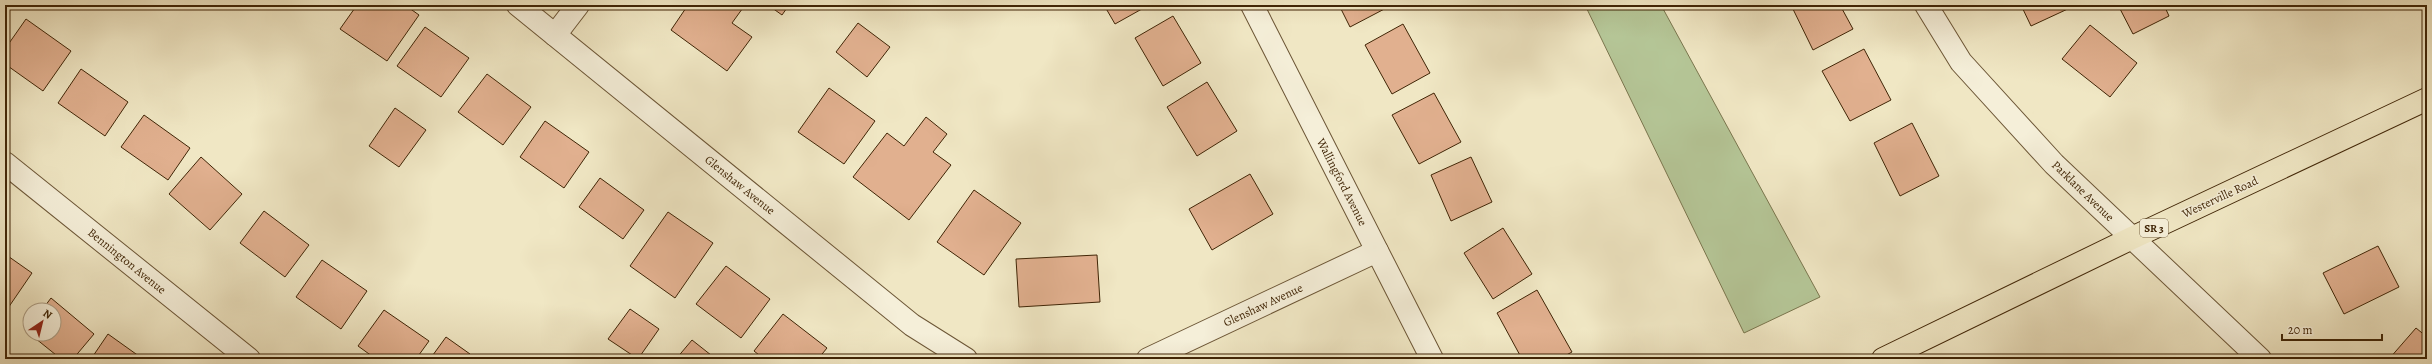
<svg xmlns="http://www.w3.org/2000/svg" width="2432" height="364" viewBox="0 0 2432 364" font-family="Alegreya,serif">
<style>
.green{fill:#b5c697;stroke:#7a764e}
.building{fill:#e1b08f;stroke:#402506}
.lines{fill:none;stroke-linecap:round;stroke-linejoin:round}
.minor-casing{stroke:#6c5636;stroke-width:24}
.major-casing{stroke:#402506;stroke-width:24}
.minor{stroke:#f5efd9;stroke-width:22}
.major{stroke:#f0e7c4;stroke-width:22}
.labels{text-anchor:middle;stroke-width:3;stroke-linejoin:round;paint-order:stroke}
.shield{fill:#f5efd9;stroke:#766245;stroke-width:1}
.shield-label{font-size:11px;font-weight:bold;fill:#402506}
.street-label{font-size:12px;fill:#402506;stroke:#f5efd9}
</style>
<rect width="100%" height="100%" fill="#f0e7c4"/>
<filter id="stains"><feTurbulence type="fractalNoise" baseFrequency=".005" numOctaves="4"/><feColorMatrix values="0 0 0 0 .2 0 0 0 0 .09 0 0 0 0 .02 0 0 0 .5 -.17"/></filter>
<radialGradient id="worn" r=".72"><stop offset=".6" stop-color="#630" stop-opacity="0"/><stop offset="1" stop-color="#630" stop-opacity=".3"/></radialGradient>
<polygon class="green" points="1585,5 1661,5 1820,297 1744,333"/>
<g class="building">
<polygon points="357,5 405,5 419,15 387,61 340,29"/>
<polygon points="688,5 745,5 732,23 752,37 727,71 671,30"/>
<polygon points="768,5 789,5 782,15"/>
<polygon points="1104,5 1149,5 1115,24"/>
<polygon points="1339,5 1392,5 1350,27"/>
<polygon points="1791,5 1840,5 1853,29 1813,50"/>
<polygon points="2021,5 2071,5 2072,7 2031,26"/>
<polygon points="2118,5 2164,5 2169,16 2133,34"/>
<polygon points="1173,16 1201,63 1163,86 1135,38"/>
<polygon points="26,19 71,51 43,91 5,64 5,49"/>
<polygon points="858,23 890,47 867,77 836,52"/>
<polygon points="1403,24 1430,73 1392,94 1365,45"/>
<polygon points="2090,25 2137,63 2110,97 2062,59"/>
<polygon points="425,27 469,58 441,97 397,66"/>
<polygon points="1864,49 1891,100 1850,121 1822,71"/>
<polygon points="81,69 128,102 105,136 58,103"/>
<polygon points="487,74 531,107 503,145 458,112"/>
<polygon points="1207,82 1237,131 1197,156 1167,107"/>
<polygon points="829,88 875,121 844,164 798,132"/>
<polygon points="1434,93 1461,142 1419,164 1392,115"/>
<polygon points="395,108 426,130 399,167 369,146"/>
<polygon points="144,115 190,148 168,180 121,147"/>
<polygon points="926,117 947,134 933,152 951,165 909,220 853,177 887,133 904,146"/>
<polygon points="545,121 589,152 564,188 520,157"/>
<polygon points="1912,123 1939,176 1900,196 1874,143"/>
<polygon points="201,157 242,194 210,230 169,194"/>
<polygon points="1471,157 1492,202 1451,221 1431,175"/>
<polygon points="1250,174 1273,214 1212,250 1189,209"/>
<polygon points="600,178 644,210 623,239 579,207"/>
<polygon points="974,190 1021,223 984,275 937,242"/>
<polygon points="264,211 309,245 285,277 240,243"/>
<polygon points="668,212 713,243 675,298 630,266"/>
<polygon points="1503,228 1532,274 1493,299 1464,253"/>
<polygon points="2378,246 2399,287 2344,314 2323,273"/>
<polygon points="5,254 32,273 6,311 5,310"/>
<polygon points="1097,255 1100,302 1019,307 1016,259"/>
<polygon points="322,260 367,291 341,329 296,297"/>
<polygon points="726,266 770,299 741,338 696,304"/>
<polygon points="1537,290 1572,352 1559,359 1522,359 1497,313"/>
<polygon points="51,298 94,334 73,359 61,359 25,330 30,324 30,334 54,334 54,310 42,310"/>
<polygon points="630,309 659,329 638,359 608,339"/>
<polygon points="384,310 429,341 416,359 376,359 358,346"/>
<polygon points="783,314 827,348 818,359 764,359 754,351"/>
<polygon points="2416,328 2427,337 2427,359 2389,359"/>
<polygon points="108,334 143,359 91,359"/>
<polygon points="446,337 470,354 466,359 430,359"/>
<polygon points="692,340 716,359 676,359"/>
</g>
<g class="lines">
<defs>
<g id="minor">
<polyline points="518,5 912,325 966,359"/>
<polyline points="1252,5 1432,359"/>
<polyline points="1926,5 1961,62 2054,164 2260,359"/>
<polyline points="555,35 578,5"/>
<polyline points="5,163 249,359"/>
<polyline points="1148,359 1377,251"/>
</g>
<polyline id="major" points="1883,359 2132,238 2427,99"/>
</defs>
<use href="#minor" class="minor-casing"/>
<use href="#major" class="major-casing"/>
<use href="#minor" class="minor"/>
<use href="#major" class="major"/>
</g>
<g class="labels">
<rect class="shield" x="2140" y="219" width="28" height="18" rx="3"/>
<g class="shield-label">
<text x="2154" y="232">SR 3</text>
</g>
<g class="street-label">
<text transform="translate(1342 182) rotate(63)" y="4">Wallingford Avenue</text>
<text transform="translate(740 185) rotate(39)" y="4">Glenshaw Avenue</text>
<text transform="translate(2083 191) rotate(44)" y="4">Parklane Avenue</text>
<text transform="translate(2220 197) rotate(-25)" y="4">Westerville Road</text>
<text transform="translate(127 261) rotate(39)" y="4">Bennington Avenue</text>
<text transform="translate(1263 305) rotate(-25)" y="4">Glenshaw Avenue</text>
</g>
</g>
<rect width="2432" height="364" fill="none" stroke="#f0e7c4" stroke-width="20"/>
<rect x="6" y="6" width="2420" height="352" fill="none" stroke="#402506" stroke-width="2"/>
<rect x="10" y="10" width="2412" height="344" fill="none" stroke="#402506"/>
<g transform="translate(42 322) rotate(35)"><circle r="19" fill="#f5efd9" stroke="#ad9e85"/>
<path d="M0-3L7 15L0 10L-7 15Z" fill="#8f2418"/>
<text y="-6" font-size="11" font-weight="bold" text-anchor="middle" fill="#402506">N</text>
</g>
<path d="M2282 334v6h100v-6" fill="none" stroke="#402506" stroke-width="2"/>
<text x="2288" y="334" font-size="12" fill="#402506" stroke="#f5efd9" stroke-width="3" paint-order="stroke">20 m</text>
<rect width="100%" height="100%" filter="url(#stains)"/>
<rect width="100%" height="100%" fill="url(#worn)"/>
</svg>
